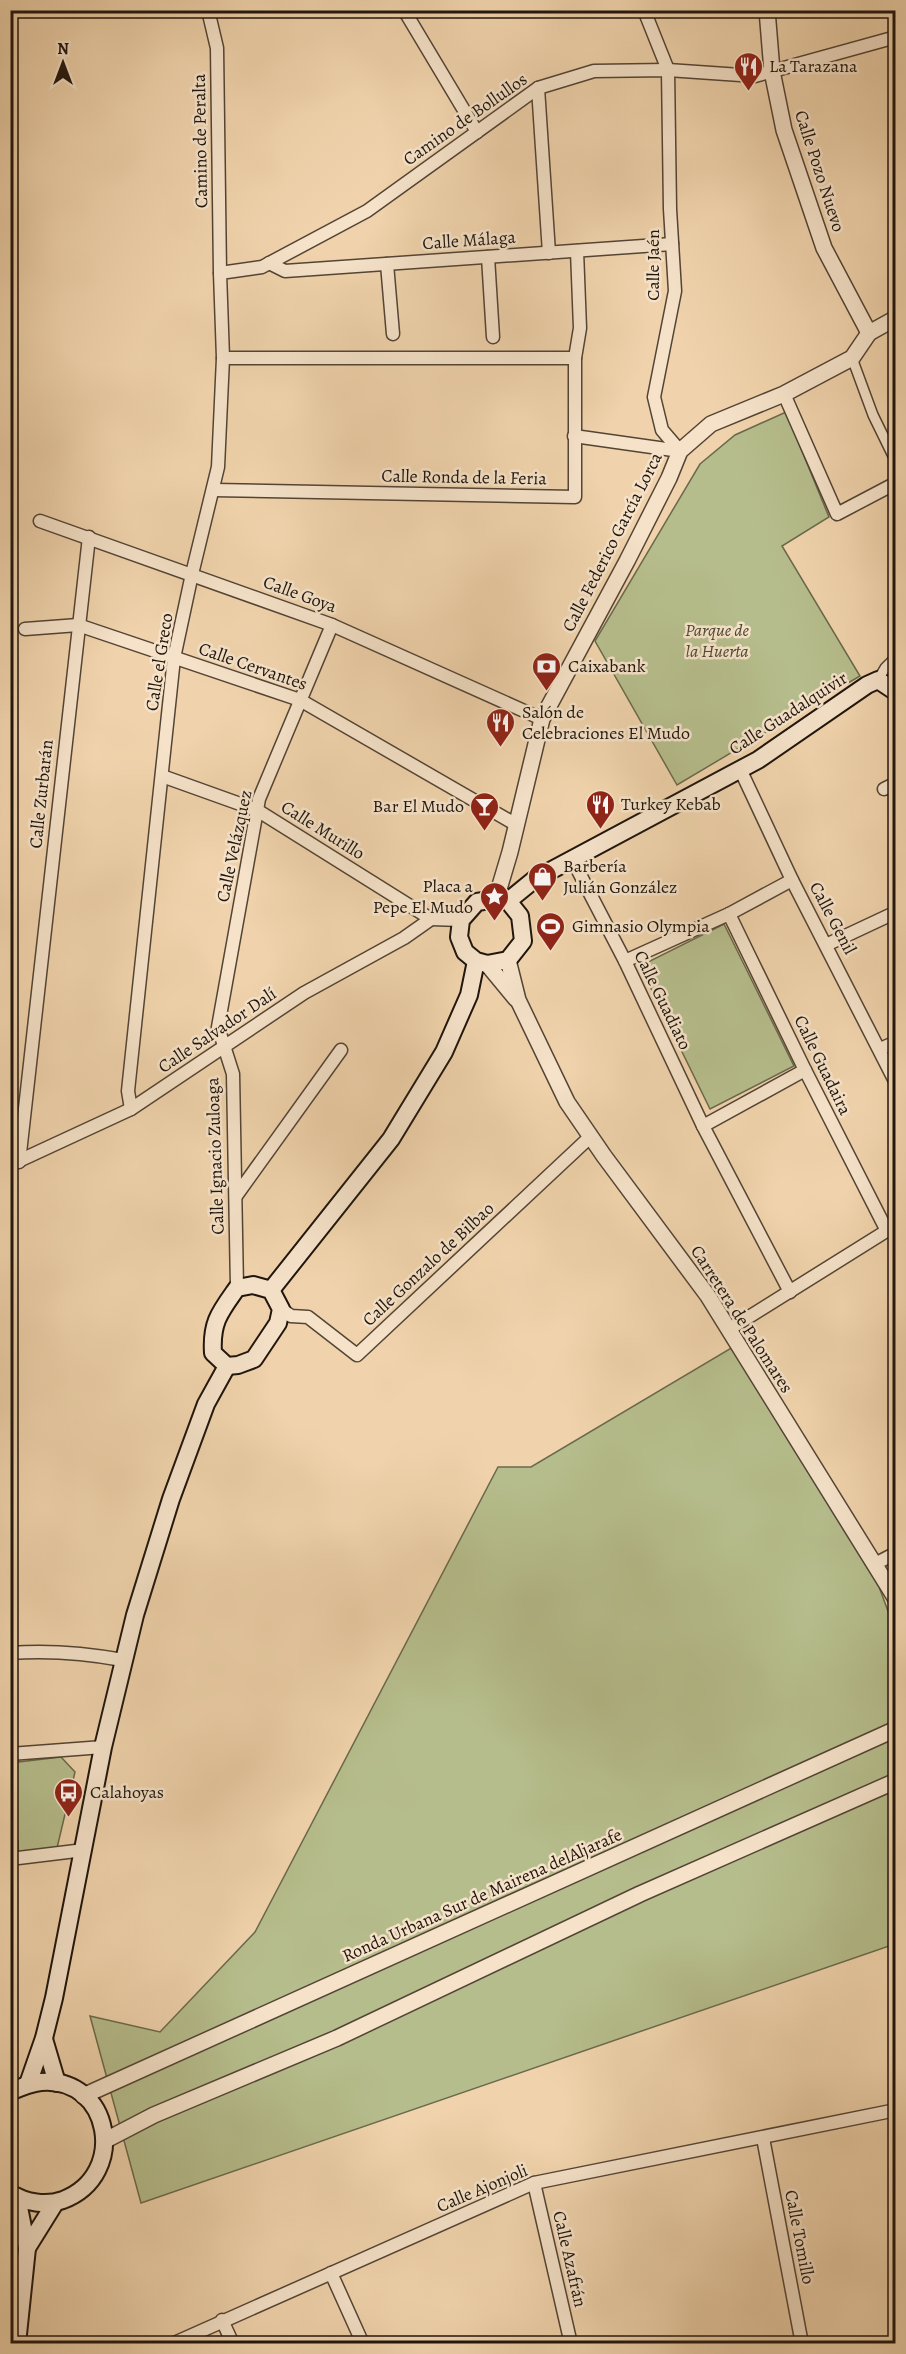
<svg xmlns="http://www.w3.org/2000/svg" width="906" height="2354" viewBox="0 0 906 2354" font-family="Alegreya,serif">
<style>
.green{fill:#b6bd8c;stroke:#6a694c;stroke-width:1.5}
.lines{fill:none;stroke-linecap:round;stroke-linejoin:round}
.pedestrian-casing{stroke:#534435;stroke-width:12}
.minor-casing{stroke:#534435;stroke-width:15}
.tertiary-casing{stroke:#534435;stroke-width:18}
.secondary-casing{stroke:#1f150d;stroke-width:20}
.pedestrian{stroke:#f5e2c9;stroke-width:9}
.minor{stroke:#f5e2c9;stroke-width:12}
.tertiary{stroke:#f5e2c9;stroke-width:15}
.secondary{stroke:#f5e2c9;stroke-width:16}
.labels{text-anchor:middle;stroke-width:5;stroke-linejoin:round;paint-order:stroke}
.poi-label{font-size:18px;fill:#1f150d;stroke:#f5e2c9;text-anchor:start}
.street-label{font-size:18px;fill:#1f150d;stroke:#f5e2c9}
.park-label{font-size:18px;font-style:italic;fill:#4c4733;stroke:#f5e2c9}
</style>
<rect width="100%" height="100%" fill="#f0d3ac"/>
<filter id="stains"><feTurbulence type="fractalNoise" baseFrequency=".00333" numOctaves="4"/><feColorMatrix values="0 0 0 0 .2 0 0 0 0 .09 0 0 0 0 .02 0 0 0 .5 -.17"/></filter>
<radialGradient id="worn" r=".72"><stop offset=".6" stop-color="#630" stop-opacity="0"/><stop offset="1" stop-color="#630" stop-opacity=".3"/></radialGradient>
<g class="green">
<polygon points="786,412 829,517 782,546 860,676 677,785 595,641 700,464 735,435"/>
<polygon points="724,924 794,1066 710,1109 640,966"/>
<polygon points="738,1344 865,1549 895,1630 895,1944 141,2203 90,2016 160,2032 255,1932 498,1467 531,1467"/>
<polygon points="61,1757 75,1772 57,1848 18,1852 18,1841 11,1841 10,1763"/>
</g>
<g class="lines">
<defs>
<g id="pedestrian">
<polyline points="852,358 873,415 896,462"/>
<polyline points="878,680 885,668 896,657"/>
</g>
<g id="minor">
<polyline points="208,10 217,48 220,273"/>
<polyline points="404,10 477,132"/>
<polyline points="644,10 668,70 670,209 675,291 654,397 662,430 680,451"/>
<polyline points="538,88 549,253"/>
<polyline points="488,257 493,337"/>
<polyline points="269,263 285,271 672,244"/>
<polyline points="387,264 393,334"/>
<polyline points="223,358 575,358"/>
<polyline points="784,394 837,514 896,483"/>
<polyline points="574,436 680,451"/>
<polyline points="214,490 575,497 575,358 580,328 577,251"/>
<polyline points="40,521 332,625 542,719"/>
<polyline points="25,629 78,625 300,700 515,824"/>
<polyline points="740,769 792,880 896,1083"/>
<polyline points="162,776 257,810 431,919 461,920"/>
<polyline points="884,789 896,783"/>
<polyline points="572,859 625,961 703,1126 790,1292"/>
<polyline points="729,914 805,1070 887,1231"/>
<polyline points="826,945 890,915"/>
<polyline points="625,961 729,914 792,880"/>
<polyline points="880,1049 896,1042"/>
<polyline points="131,1109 128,1091 174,658 192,574 218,467 223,358 220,273 262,267 367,211 538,88 594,71 668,70 755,76 896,37"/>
<polyline points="703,1126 805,1070"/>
<polyline points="19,1162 89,537"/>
<polyline points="10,1165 131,1109 304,993 404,938 431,919"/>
<polyline points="236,1196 341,1050"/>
<polyline points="237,1288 233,1074 218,1027 259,799 332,625"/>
<polyline points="281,1309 291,1316 308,1317 357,1355 590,1137"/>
<polyline points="728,1330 896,1225"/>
<polyline points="875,1564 896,1553"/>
<path d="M10 1653C49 1650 85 1653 123 1660"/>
<polyline points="10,1754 103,1747"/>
<polyline points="10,1859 84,1850"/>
<polyline points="763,2138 802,2344"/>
<polyline points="534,2183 571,2344"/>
<polyline points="331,2273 363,2344"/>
<polyline points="222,2320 233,2344"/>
<polyline points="172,2344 534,2183 896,2110"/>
</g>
<g id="tertiary">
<polyline points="767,10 772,71 784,130 824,248 869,333"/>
<polyline points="496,899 510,852 542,719 627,561 669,478 680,451 711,424 784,394 852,358 869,333 896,318"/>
<polyline points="508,960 518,1000 567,1102 604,1156 708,1296 896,1599"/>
<polyline points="487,964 516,999"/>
<polyline points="83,2096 896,1729"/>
<polyline points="106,2140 154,2115 337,2038 640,1894 896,1781"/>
</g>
<g id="secondary">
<polygon points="496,899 508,901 520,916 523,941 508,960 487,964 476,961 465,952 459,937 461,920 477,902"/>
<polyline points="508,901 535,879 758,760 867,685 878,680 896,692"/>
<path d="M253 1285 271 1290 281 1309 278 1323 254 1359 238 1365 227 1366 213 1353C211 1322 220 1312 237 1288Z"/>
<polyline points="271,1290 391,1139 444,1052 469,995 476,961"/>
<polyline points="44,2039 57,2083"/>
<polyline points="28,2084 44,2038 54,1998 103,1747 135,1615 171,1499 206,1404 227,1366"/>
<path d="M10 2092C21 2087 30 2083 41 2082 111 2076 129 2175 63 2200 46 2206 26 2203 10 2193"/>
<polyline points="27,2248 55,2203"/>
<polyline points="17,2344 27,2248 17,2197"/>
</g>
</defs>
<use href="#pedestrian" class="pedestrian-casing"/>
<use href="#minor" class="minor-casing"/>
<use href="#tertiary" class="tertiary-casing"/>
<use href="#secondary" class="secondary-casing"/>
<use href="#pedestrian" class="pedestrian"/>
<use href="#minor" class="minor"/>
<use href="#tertiary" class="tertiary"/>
<use href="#secondary" class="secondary"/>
</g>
<defs>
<symbol id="restaurant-pin" viewBox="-11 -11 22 30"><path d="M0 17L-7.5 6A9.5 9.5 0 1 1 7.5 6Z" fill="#8f2418" stroke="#f5e2c9"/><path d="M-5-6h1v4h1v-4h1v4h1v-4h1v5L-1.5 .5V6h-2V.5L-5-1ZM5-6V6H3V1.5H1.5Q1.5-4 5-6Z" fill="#fff"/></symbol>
<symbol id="bank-pin" viewBox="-11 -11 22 30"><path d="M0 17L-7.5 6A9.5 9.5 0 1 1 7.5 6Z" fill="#8f2418" stroke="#f5e2c9"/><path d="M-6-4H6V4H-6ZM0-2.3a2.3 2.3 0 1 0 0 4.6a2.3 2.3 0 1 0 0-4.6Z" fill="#fff"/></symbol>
<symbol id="bar-pin" viewBox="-11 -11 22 30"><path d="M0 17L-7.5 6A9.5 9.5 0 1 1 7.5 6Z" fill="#8f2418" stroke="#f5e2c9"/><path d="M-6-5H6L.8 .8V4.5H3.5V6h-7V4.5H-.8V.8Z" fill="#fff"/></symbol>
<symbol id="shop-pin" viewBox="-11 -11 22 30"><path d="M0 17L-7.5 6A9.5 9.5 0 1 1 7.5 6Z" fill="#8f2418" stroke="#f5e2c9"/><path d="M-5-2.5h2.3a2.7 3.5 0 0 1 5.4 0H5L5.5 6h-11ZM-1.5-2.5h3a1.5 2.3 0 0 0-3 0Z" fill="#fff"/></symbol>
<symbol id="sight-pin" viewBox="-11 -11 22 30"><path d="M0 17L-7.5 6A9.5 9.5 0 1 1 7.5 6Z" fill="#8f2418" stroke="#f5e2c9"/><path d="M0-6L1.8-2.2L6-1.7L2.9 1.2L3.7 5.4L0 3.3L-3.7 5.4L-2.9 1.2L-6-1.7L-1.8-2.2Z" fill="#fff"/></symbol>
<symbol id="stadium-pin" viewBox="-11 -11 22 30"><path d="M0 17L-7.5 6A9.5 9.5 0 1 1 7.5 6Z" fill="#8f2418" stroke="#f5e2c9"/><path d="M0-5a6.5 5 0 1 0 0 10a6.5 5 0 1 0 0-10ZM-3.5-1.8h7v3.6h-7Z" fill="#fff"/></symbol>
<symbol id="bus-pin" viewBox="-11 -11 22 30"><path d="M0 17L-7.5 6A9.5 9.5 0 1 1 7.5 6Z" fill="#8f2418" stroke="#f5e2c9"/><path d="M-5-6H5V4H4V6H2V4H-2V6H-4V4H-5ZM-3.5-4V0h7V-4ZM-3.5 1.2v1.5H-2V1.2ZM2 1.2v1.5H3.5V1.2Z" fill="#fff"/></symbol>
</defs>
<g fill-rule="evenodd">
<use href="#restaurant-pin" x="732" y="50" width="33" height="45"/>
<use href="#bank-pin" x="530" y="650" width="33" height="45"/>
<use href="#restaurant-pin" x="484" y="706" width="33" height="45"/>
<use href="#restaurant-pin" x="584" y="788" width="33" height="45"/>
<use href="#bar-pin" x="468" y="790" width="33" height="45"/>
<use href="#shop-pin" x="526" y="860" width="33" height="45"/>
<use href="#sight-pin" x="478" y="880" width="33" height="45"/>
<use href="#stadium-pin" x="534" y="910" width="33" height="45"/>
<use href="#bus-pin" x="52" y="1776" width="33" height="45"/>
</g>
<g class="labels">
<g class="poi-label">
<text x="769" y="72">La Tarazana</text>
<text x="568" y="672">Caixabank</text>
<text x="522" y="718">Salón de<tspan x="522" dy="21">Celebraciones El Mudo</tspan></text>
<text x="621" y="810">Turkey Kebab</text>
<text x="464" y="812" text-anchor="end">Bar El Mudo</text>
<text x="563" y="872">Barbería<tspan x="563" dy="21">Julián González</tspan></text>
<text x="473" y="892" text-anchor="end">Placa a<tspan x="473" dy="21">Pepe El Mudo</tspan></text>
<text x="572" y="932">Gimnasio Olympia</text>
<text x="90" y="1798">Calahoyas</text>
</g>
<g class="street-label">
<text transform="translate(465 119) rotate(-35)" y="6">Camino de Bollullos</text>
<text transform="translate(200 141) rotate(-91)" y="6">Camino de Peralta</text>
<text transform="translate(820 171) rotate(72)" y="6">Calle Pozo Nuevo</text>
<text transform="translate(469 240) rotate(-4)" y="6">Calle Málaga</text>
<text transform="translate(653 265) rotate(-90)" y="6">Calle Jaén</text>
<text transform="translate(464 477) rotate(1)" y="6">Calle Ronda de la Feria</text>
<text transform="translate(612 542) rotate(-63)" y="6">Calle Federico García Lorca</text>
<text transform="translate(300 594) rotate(20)" y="6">Calle Goya</text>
<text transform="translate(159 662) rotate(-81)" y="6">Calle el Greco</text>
<text transform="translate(253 666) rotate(19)" y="6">Calle Cervantes</text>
<text transform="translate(788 713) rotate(-33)" y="6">Calle Guadalquivir</text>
<text transform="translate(41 794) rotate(-84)" y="6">Calle Zurbarán</text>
<text transform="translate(323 830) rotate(32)" y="6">Calle Murillo</text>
<text transform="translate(234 846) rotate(-78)" y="6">Calle Velázquez</text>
<text transform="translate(833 918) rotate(62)" y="6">Calle Genil</text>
<text transform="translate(663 1000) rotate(64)" y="6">Calle Guadiato</text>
<text transform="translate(217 1030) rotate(-34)" y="6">Calle Salvador Dalí</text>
<text transform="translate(823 1065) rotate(64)" y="6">Calle Guadaira</text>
<text transform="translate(215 1156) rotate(-92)" y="6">Calle Ignacio Zuloaga</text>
<text transform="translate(428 1264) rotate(-43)" y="6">Calle Gonzalo de Bilbao</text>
<text transform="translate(742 1319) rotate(57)" y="6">Carretera de Palomares</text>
<text transform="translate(482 1895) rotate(-24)" y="6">Ronda Urbana Sur de Mairena delAljarafe</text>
<text transform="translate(482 2188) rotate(-23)" y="6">Calle Ajonjoli</text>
<text transform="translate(800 2237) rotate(79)" y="6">Calle Tomillo</text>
<text transform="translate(570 2259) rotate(77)" y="6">Calle Azafrán</text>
</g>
<g class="park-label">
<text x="717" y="636">Parque de<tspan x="717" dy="21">la Huerta</tspan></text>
</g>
</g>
<rect width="906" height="2354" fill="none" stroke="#f0d3ac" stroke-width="36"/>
<rect x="12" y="12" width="882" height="2330" fill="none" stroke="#1f150d" stroke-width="3"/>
<rect x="18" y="18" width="870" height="2318" fill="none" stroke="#1f150d" stroke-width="1.5"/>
<g transform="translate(63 63)" stroke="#f5e2c9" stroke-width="4.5" paint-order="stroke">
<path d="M0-4.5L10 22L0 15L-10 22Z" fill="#1f150d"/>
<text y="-9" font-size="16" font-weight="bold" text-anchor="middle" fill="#1f150d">N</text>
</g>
<rect width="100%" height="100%" filter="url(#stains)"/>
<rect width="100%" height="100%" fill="url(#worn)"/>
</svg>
